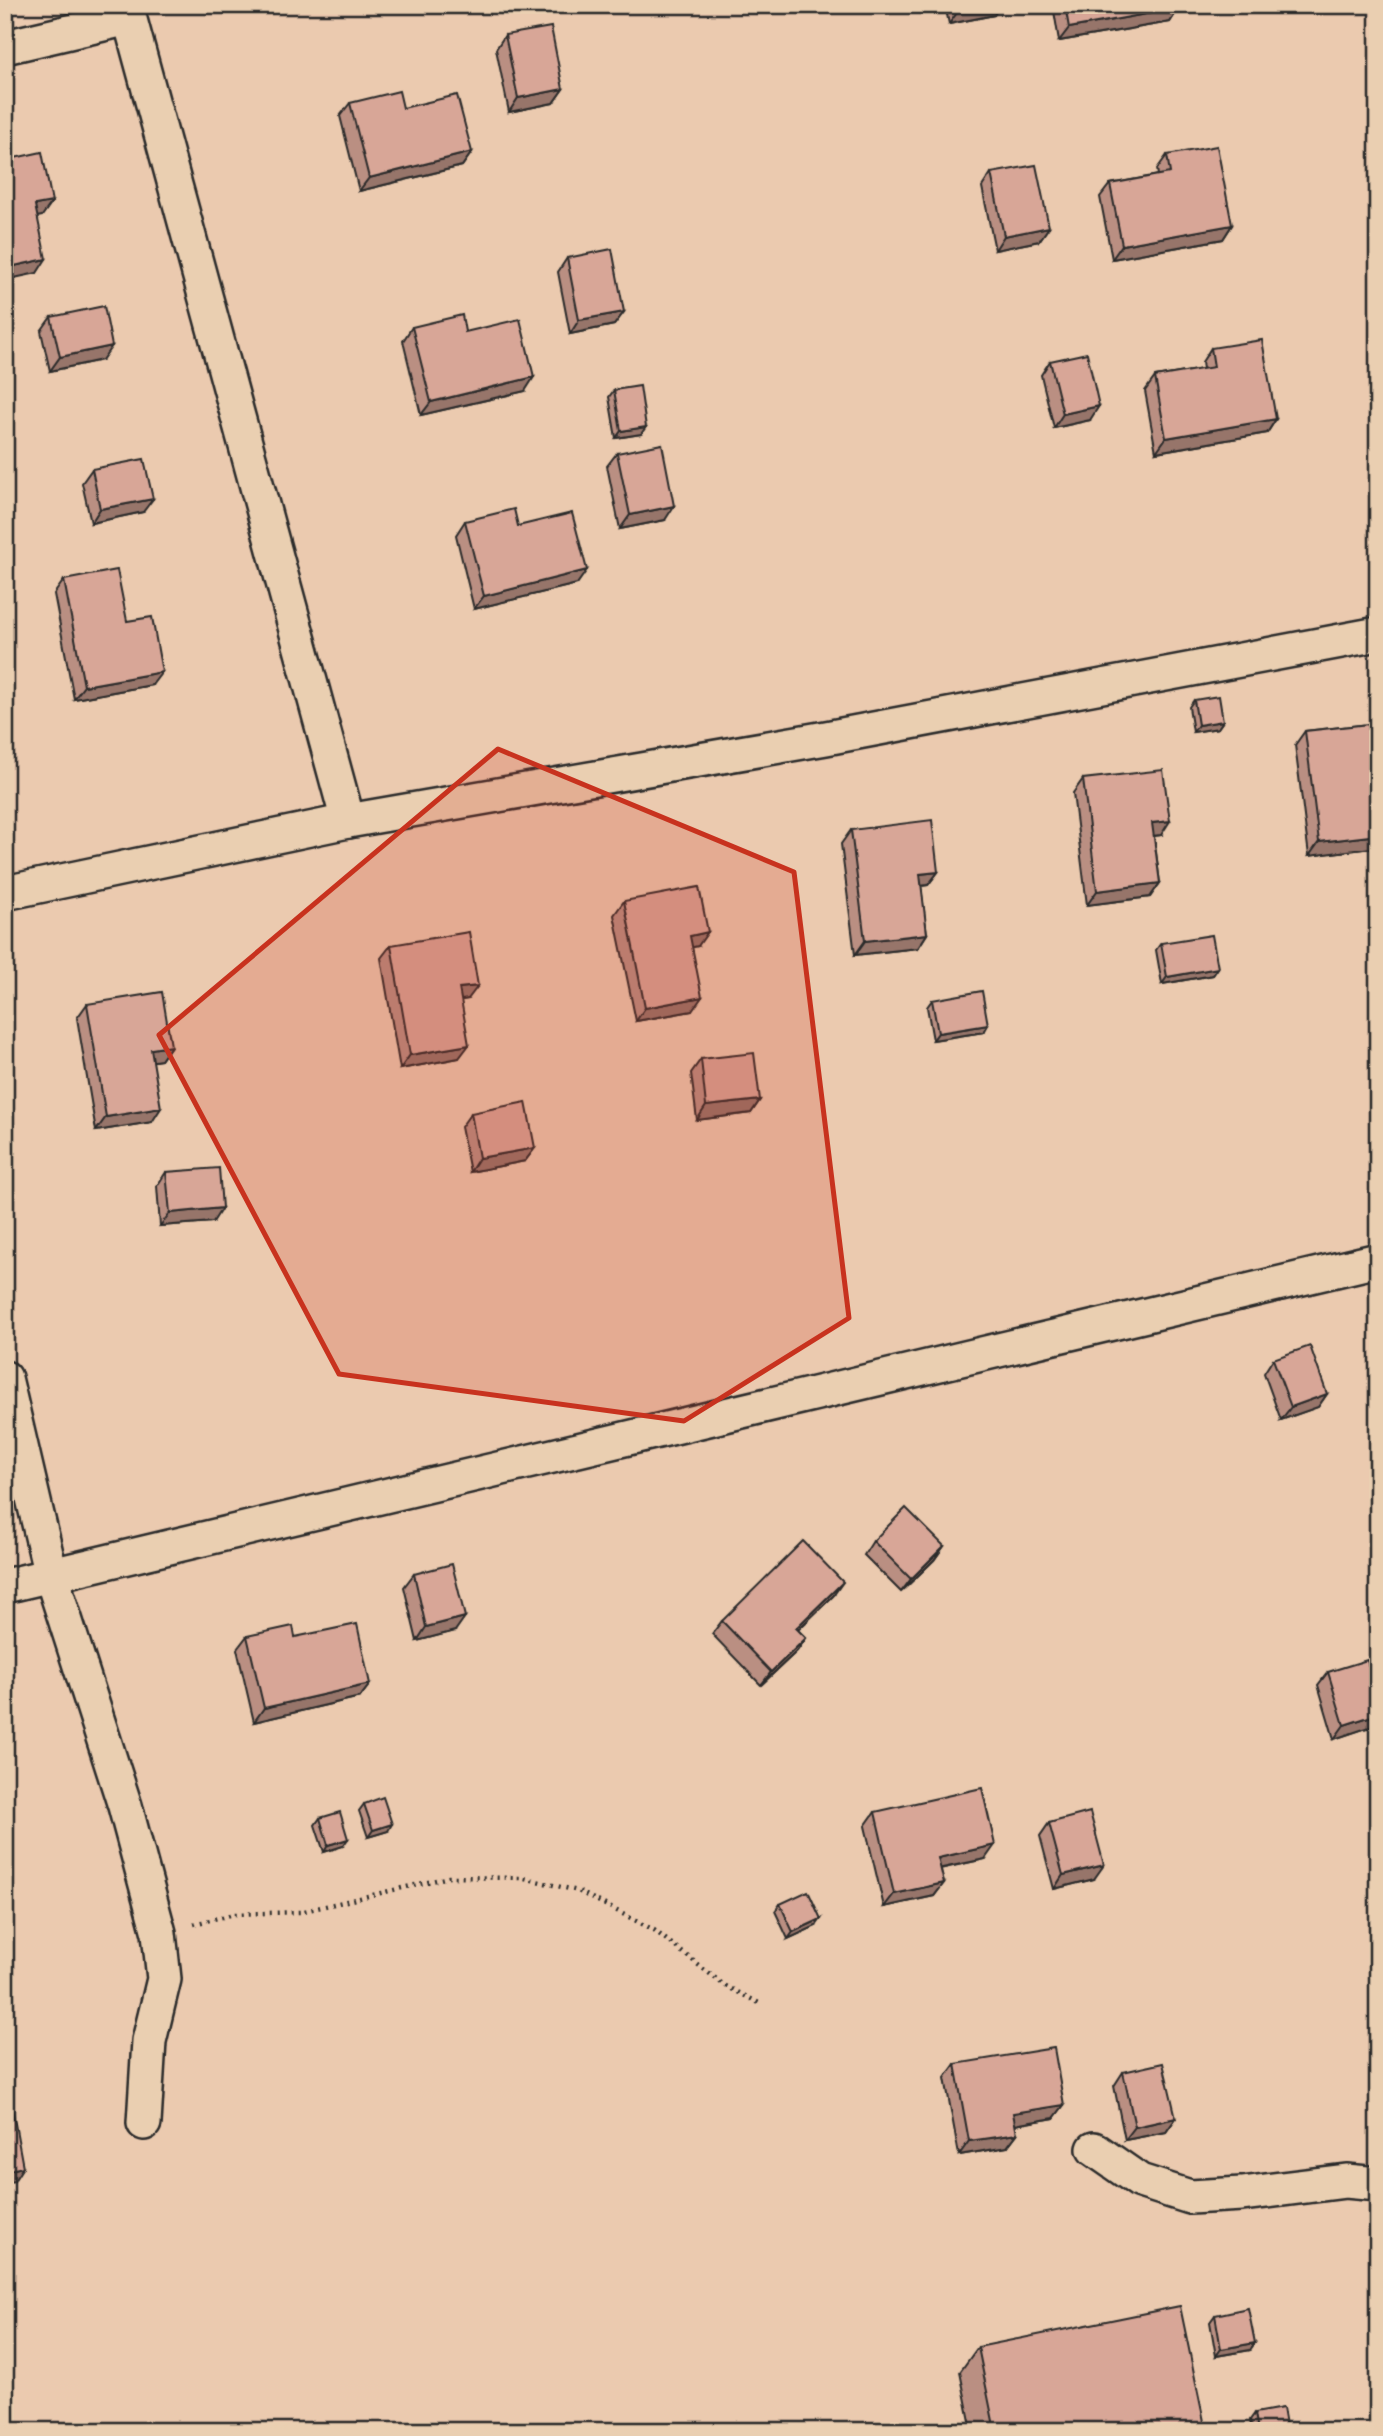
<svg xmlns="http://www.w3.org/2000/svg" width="1383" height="2436" viewBox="0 0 1383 2436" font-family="Itim,sans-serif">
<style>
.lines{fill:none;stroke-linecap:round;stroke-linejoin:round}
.street-casing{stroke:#2b2b2b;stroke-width:38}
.path{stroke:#2b2b2b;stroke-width:4.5;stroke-dasharray:2 5;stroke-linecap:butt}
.street{stroke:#eacfb1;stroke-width:33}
.wall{fill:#ba8f82;stroke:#2b2b2b;stroke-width:2}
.shaded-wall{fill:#97746a;stroke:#2b2b2b;stroke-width:2}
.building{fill:#d8a697;stroke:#2b2b2b;stroke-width:2}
.marked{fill:#c8321e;fill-opacity:0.2;stroke:#c8321e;stroke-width:5;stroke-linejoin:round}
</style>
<rect width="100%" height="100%" fill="#ebcaaf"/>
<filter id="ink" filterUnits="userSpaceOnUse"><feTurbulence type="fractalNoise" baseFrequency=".0143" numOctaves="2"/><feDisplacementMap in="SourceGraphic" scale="14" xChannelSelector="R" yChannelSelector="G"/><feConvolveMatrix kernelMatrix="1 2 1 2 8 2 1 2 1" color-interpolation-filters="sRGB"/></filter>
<g filter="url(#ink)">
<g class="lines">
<defs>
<g id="street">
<polyline points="126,5 348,821"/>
<polyline points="5,47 129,18"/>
<polyline points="5,893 348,821 826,738 1378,634"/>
<polyline points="5,1378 51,1575 125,1806 159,1933 164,1979 149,2041 144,2123"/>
<polyline points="5,1586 1378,1260"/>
<polyline points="1094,2149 1140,2181 1190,2197 1242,2194 1346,2181 1378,2184"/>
</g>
</defs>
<use href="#street" class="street-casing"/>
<polyline class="path" points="194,1924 234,1914 300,1912 449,1877 524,1878 578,1891 654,1930 724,1985 759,2003"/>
<use href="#street" class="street"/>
</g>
<g class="wall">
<polygon points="945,5 1000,5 994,15 949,24"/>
<polygon points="1053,5 1179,5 1179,8 1170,22 1059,41"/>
<polygon points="505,35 563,89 553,103 509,112 496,49"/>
<polygon points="350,103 403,108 472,152 462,166 359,191 340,116"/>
<polygon points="1167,155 1232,225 1223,239 1112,259 1100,197 1110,184 1158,175 1157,169"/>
<polygon points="991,173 1049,227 1039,241 995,250 982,187"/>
<polygon points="567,258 624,312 614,325 570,334 558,272"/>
<polygon points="51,317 102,360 50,371 41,331"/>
<polygon points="412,327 465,332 525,391 421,415 403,341"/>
<polygon points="1211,348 1276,419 1267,433 1156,452 1145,391 1155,377 1203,369 1202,362"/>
<polygon points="1050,361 1090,420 1054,428 1041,375"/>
<polygon points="614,390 641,434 616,438 609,397"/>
<polygon points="617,453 665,520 620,529 607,466"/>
<polygon points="92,469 143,512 91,523 82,483"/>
<polygon points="465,521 518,526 577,584 474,609 456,535"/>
<polygon points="64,580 127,621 152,685 74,699 54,594"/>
<polygon points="1194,700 1223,721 1218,728 1193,732 1189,707"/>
<polygon points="1378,723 1378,787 1375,787 1378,808 1378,839 1371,848 1309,856 1295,745 1305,731"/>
<polygon points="1083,779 1161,835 1154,836 1160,883 1150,897 1087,905 1073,793"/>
<polygon points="851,830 938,872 928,885 921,886 927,934 918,948 855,955 841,844"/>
<polygon points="624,901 698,946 692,947 692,1011 636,1021 614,915"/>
<polygon points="1161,943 1218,968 1213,975 1162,984 1156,950"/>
<polygon points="391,945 468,999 461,1000 459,1058 400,1069 381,958"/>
<polygon points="932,1000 984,1032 933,1040 927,1007"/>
<polygon points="87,1004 171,1046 161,1060 153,1061 152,1122 96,1131 77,1018"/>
<polygon points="701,1059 760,1100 751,1113 697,1120 691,1073"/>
<polygon points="471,1113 535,1148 525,1161 470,1172 461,1127"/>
<polygon points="166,1172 213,1222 160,1226 157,1186"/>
<polygon points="1273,1359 1327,1394 1318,1407 1281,1420 1264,1373"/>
<polygon points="1378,1385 1378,1407 1374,1391"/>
<polygon points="873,1541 944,1546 934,1560 901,1592 864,1555"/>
<polygon points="414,1574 455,1631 417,1641 404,1587"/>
<polygon points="833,1596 798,1630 806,1638 797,1651 761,1685 712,1634 722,1621"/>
<polygon points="247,1636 295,1637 370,1684 360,1697 254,1722 237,1649"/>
<polygon points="1328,1672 1378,1695 1378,1720 1373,1726 1334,1739 1318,1685"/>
<polygon points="364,1804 388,1831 368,1837 359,1811"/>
<polygon points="875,1812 985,1859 940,1869 944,1883 934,1896 884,1907 865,1826"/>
<polygon points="320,1818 343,1846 324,1852 315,1825"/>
<polygon points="1049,1823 1094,1879 1054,1889 1040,1836"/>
<polygon points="780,1904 816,1926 788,1939 775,1911"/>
<polygon points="955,2064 1064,2105 1054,2118 1015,2125 1017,2134 1007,2147 959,2155 945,2078"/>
<polygon points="1123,2072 1176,2118 1166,2132 1125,2140 1114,2086"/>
<polygon points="1215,2315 1250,2350 1216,2356 1210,2322"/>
<polygon points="978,2347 1206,2431 972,2431 960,2372"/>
<polygon points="1255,2413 1287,2431 1252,2431 1250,2420"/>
</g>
<g class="shaded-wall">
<polygon points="982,5 1000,5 994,15 949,24 959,10"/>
<polygon points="1179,8 1170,22 1059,41 1069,28"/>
<polygon points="563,89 553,103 509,112 518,98"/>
<polygon points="472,152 462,166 359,191 369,178"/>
<polygon points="52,202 42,216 26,219 35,205"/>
<polygon points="1232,225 1223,239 1112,259 1122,245"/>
<polygon points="1049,227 1039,241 995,250 1004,236"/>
<polygon points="46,259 37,273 5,280 5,268"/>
<polygon points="624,312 614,325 570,334 579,320"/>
<polygon points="112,346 102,360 50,371 60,357"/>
<polygon points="534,377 525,391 421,415 431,402"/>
<polygon points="1099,406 1090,420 1054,428 1063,414"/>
<polygon points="1276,419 1267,433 1156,452 1166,438"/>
<polygon points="646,427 641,434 616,438 621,431"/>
<polygon points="153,499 143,512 91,523 100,509"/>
<polygon points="674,506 665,520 620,529 630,515"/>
<polygon points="587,570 577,584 474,609 484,596"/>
<polygon points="162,672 152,685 74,699 84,686"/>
<polygon points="1223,721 1218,728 1193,732 1198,725"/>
<polygon points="1374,774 1378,774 1378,787 1364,788"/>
<polygon points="1170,821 1161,835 1142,837 1152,823"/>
<polygon points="1378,835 1378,839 1371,848 1309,856 1319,842"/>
<polygon points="938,872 928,885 910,887 920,874"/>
<polygon points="1160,883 1150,897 1087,905 1097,891"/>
<polygon points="708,932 698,946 680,950 690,936"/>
<polygon points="927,934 918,948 855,955 865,941"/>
<polygon points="1218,968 1213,975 1162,984 1167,977"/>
<polygon points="478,986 468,999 449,1002 459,988"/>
<polygon points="702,997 692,1011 636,1021 645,1008"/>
<polygon points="988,1025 984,1032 933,1040 938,1033"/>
<polygon points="469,1045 459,1058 400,1069 410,1055"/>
<polygon points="171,1046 161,1060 142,1063 151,1049"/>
<polygon points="760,1100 751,1113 697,1120 706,1106"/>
<polygon points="161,1108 152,1122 96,1131 106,1117"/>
<polygon points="535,1148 525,1161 470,1172 479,1158"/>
<polygon points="222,1208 213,1222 160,1226 170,1213"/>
<polygon points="1327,1394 1318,1407 1281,1420 1291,1407"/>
<polygon points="944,1546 934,1560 901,1592 911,1579"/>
<polygon points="843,1582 833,1596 786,1641 796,1628"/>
<polygon points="465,1617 455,1631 417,1641 426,1627"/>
<polygon points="806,1638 797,1651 761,1685 771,1672"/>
<polygon points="370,1684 360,1697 254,1722 264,1708"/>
<polygon points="1378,1714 1378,1720 1373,1726 1334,1739 1344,1725"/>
<polygon points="392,1824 388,1831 368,1837 373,1830"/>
<polygon points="348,1839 343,1846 324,1852 328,1845"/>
<polygon points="995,1845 985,1859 928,1871 938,1858"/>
<polygon points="1104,1865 1094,1879 1054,1889 1063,1875"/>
<polygon points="944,1883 934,1896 884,1907 894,1894"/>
<polygon points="821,1919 816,1926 788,1939 793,1932"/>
<polygon points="1064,2105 1054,2118 1003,2127 1013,2113"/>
<polygon points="1176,2118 1166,2132 1125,2140 1135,2127"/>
<polygon points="1017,2134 1007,2147 959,2155 969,2141"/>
<polygon points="23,2167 14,2181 5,2183 5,2171"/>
<polygon points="1255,2343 1250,2350 1216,2356 1221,2349"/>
</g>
<g class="building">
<polygon points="958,5 982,5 959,10"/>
<polygon points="1065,5 1179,5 1179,8 1069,28"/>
<polygon points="551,27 563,89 518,98 505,35"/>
<polygon points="399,91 403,108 457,95 472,152 369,178 350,103"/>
<polygon points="1217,146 1232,225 1122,245 1110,184 1170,173 1167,155"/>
<polygon points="42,152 52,202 35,205 46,259 5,268 5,160"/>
<polygon points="1036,165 1049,227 1004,236 991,173"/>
<polygon points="612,249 624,312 579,320 567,258"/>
<polygon points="104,306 112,346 60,357 51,317"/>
<polygon points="462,315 465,332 520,319 534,377 431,402 412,327"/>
<polygon points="1262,340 1276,419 1166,438 1155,377 1214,367 1211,348"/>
<polygon points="1087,353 1099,406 1063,414 1050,361"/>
<polygon points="640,386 646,427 621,431 614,390"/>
<polygon points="662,444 674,506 630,515 617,453"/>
<polygon points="144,459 153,499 100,509 92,469"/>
<polygon points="514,509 518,526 572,513 587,570 484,596 465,521"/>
<polygon points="117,570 127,621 152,617 162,672 84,686 64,580"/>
<polygon points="1219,696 1223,721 1198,725 1194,700"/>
<polygon points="1378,723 1378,774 1374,774 1378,808 1378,835 1319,842 1305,731"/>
<polygon points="1163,770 1170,821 1152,823 1160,883 1097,891 1083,779"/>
<polygon points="932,820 938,872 920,874 927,934 865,941 851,830"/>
<polygon points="699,887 708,932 690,936 702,997 645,1008 624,901"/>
<polygon points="469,932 478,986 459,988 469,1045 410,1055 391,945"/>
<polygon points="1212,935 1218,968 1167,977 1161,943"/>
<polygon points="982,991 988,1025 938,1033 932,1000"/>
<polygon points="162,992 171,1046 151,1049 161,1108 106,1117 87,1004"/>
<polygon points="754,1053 760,1100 706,1106 701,1059"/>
<polygon points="526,1102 535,1148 479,1158 471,1113"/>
<polygon points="219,1168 222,1208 170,1213 166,1172"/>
<polygon points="1310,1346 1327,1394 1291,1407 1273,1359"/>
<polygon points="906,1508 944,1546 911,1579 873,1541"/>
<polygon points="803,1541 843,1582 796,1628 806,1638 771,1672 722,1621"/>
<polygon points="452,1564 465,1617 426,1627 414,1574"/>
<polygon points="357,1624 370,1684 264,1708 247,1636 293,1626 295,1637"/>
<polygon points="1367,1660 1378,1695 1378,1714 1344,1725 1328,1672"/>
<polygon points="982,1788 995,1845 938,1858 944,1883 894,1894 875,1812"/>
<polygon points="383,1797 392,1824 373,1830 364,1804"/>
<polygon points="340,1812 348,1839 328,1845 320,1818"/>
<polygon points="1090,1812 1104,1865 1063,1875 1049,1823"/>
<polygon points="808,1891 821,1919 793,1932 780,1904"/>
<polygon points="1054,2048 1064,2105 1013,2113 1017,2134 969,2141 955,2064"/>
<polygon points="1163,2063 1176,2118 1135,2127 1123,2072"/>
<polygon points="5,2091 9,2091 23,2167 5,2171"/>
<polygon points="1180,2306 1206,2431 995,2431 978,2347"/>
<polygon points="1248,2308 1255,2343 1221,2349 1215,2315"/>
<polygon points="1283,2408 1287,2431 1258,2431 1255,2413"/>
</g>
</g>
<path class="marked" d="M498 749 794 872 849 1318 684 1421 339 1374 159 1035Z"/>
<rect width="1383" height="2436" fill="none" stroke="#eacfb1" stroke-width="28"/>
<rect x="14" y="14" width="1355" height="2408" fill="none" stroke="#2b2b2b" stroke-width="2.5" filter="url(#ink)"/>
</svg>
